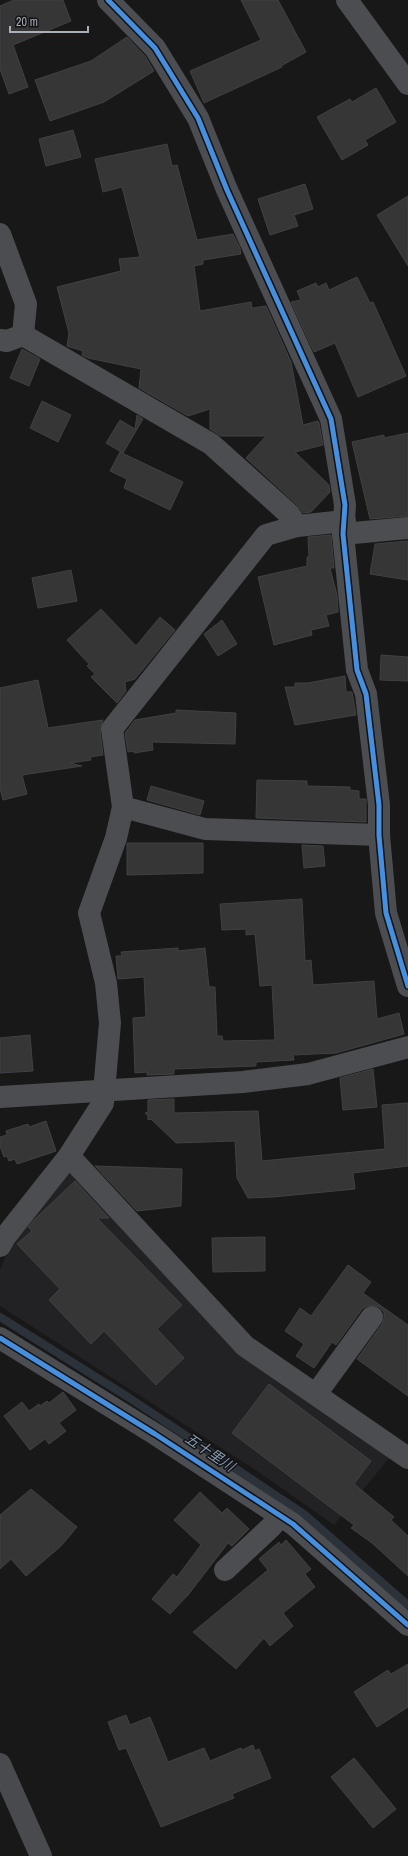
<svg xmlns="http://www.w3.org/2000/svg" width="408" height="1856" viewBox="0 0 408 1856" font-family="'Archivo Narrow','Noto Sans JP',sans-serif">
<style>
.built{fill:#222224}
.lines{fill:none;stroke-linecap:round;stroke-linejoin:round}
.stream{stroke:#2c3239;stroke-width:8}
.building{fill:#363637;stroke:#404144}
.minor{stroke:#4c4d50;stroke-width:22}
.highway{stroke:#494a4d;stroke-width:22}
.cycleway-casing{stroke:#121214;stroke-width:8}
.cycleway{stroke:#468fdf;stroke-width:5}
.labels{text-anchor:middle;stroke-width:3;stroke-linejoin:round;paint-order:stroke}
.water-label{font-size:14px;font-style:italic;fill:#859baf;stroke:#121214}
</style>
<rect width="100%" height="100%" fill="#181818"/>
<polygon class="built" points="69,1170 233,1349 391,1456 334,1525 251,1467 0,1306 0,1270 12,1241"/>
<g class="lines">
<polyline class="stream" points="0,1317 128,1397 304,1514 408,1605"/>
</g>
<g class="building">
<polygon points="14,0 63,0 71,21 13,45 28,87 9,94 0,69 0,6"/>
<polygon points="241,0 278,0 306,52 281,66 282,67 204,103 190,71 261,40"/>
<polygon points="127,37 145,56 154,71 104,102 50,121 35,80 91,61"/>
<polygon points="376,88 396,122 365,140 368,145 342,160 317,117 350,99 352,102"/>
<polygon points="73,130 81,157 46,166 39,139"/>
<polygon points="167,144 172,166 177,165 197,240 233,234 240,248 241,254 203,260 203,264 194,266 200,311 251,302 252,308 266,306 291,362 303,425 318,421 319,423 323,445 295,452 329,485 330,492 311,512 303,513 297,505 246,458 266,436 221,436 210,429 210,409 188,416 139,388 141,369 88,358 82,355 83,351 67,346 69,333 57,287 121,271 119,259 140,257 122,187 103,192 95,159"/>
<polygon points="305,184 313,209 294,215 298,226 270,235 258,199"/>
<polygon points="408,196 408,266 377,215"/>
<polygon points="357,277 370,303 373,302 406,376 358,397 335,343 314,352 291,302 301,300 297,291 316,283 318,287 326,283 329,290"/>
<polygon points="22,349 40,359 29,386 10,378"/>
<polygon points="42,401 71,415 58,442 30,428"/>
<polygon points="137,415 143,419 123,453 106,443 120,420 135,429"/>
<polygon points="408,433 408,516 370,519 352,442 384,435 384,438"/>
<polygon points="120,452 183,482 170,510 124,488 127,479 110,471"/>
<polygon points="331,535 334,568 330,568 337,595 338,612 326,615 329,626 311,630 312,635 274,645 258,577 307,566 307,557 309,557 308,537"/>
<polygon points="408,541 408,580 370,574 375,544"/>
<polygon points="71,570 77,601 38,608 32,578"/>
<polygon points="101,609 136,646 160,617 175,630 135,679 125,682 126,691 117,703 91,677 95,674 87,666 89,664 67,640"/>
<polygon points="222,620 237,644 218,656 204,634"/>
<polygon points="381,655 408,657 408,681 380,680"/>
<polygon points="345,676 346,692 352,692 356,715 295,725 285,687 295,687 295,683 308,683"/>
<polygon points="38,680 48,728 103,720 100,730 103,755 90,757 91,760 70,763 82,766 22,775 27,794 3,800 0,788 0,688"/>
<polygon points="176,710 236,713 235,744 152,742 153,750 134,753 134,751 128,752 125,733 135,720 176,713"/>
<polygon points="257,780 307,781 307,786 350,787 350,790 359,791 359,799 366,799 366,822 256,818"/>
<polygon points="151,786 204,801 200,815 147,800"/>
<polygon points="127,843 203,843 203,873 127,875"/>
<polygon points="302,845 323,846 325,866 304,868"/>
<polygon points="302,899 305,961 311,960 313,985 374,981 377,1019 399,1013 404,1034 336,1053 293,1055 294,1060 256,1062 256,1066 174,1069 174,1074 147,1075 147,1072 135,1073 133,1018 146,1017 144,977 118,979 116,956 122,956 121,952 178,948 178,951 205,948 209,987 215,987 217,1036 222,1036 223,1041 275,1040 272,985 260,986 255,934 246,935 246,929 222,930 220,904"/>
<polygon points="30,1035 33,1071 0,1073 0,1038"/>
<polygon points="373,1069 377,1107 343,1110 340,1078"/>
<polygon points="174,1099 174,1113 258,1111 262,1161 385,1149 382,1105 408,1103 408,1166 353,1173 355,1189 273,1197 248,1198 237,1178 235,1141 176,1143 151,1119 148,1120 148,1116 145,1113 148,1112 148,1100"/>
<polygon points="46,1121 56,1151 17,1164 15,1159 9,1161 7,1156 4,1157 0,1146 0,1137 7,1135 6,1131 28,1124 29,1127"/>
<polygon points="95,1166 182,1169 181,1206 137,1211"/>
<polygon points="75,1181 109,1218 97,1218 182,1305 157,1329 184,1358 156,1385 104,1331 91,1344 49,1300 60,1289 17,1244 32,1231 28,1227 36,1218"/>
<polygon points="265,1237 265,1271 213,1272 212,1238"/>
<polygon points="348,1265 371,1282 363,1293 408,1325 408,1396 357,1359 382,1324 384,1319 384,1312 379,1307 373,1305 367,1306 362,1309 336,1345 332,1342 314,1368 296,1356 304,1344 285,1331 300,1308 311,1316"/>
<polygon points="269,1384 371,1461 354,1484 394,1517 391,1520 408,1536 408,1576 372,1543 351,1528 354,1525 232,1433"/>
<polygon points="63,1392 76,1410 59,1423 66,1431 49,1444 45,1439 30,1450 4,1416 22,1402 29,1411 39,1404 40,1406 47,1401 49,1403"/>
<polygon points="31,1489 77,1527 61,1546 26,1576 11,1559 0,1569 0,1515"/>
<polygon points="200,1492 222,1513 227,1508 249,1529 232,1546 228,1543 188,1595 170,1614 152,1599 173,1574 177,1577 201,1545 174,1520"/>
<polygon points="286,1540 311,1569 305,1574 315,1587 283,1613 293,1626 270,1646 264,1638 236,1669 193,1632 268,1570 259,1559 279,1542 281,1545"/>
<polygon points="408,1664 408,1707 377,1727 354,1692 388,1670 391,1674"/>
<polygon points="126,1715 130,1725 150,1717 168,1762 204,1748 210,1761 241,1748 242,1750 253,1745 255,1751 259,1749 271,1778 232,1794 234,1798 161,1827 126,1748 119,1750 108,1722"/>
<polygon points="354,1758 396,1809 373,1828 331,1777"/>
</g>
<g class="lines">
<g class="minor">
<polyline points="108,0 155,48 198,118 227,190 331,419 345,505 343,534 357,670 366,694 379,805 379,835 386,913 408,986"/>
<polyline points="347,0 408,84"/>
<polyline points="0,234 26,304 23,335"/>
<polyline points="23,335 211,444 289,514 297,526 345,521"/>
<polyline points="0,340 7,341 23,335"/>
<polyline points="343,534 408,528"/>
<polyline points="123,807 205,829 379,835"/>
<polyline points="0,1097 243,1082 308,1074 408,1047"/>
<polyline points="69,1156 245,1346 408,1458"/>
<polyline points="0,1246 5,1237 69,1156 103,1103 110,1023 106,983 89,913 116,838 123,807 112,729 266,535 297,526"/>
<polyline points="0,1338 155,1434 293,1524 408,1625"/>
<polyline points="316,1394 372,1317"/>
<polyline points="225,1570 271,1527 280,1516"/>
</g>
<polyline class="highway" points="0,1764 41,1856"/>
<defs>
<g id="cycleway">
<polyline points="108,0 155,48 198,118 227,190 331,419 345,505 343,534 357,670 366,694 379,805 379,835 386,913 408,986"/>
<polyline points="0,1338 155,1434 293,1524 408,1625"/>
</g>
</defs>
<use href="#cycleway" class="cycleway-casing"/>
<use href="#cycleway" class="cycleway"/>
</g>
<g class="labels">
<g class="water-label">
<text transform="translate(210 1452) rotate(34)" y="5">五十里川</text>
</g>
</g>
<path d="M10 26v6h78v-6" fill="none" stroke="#aaaeb7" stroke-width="2"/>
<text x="16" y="26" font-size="12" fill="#aaaeb7" stroke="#121214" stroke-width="3" paint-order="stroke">20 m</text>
</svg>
